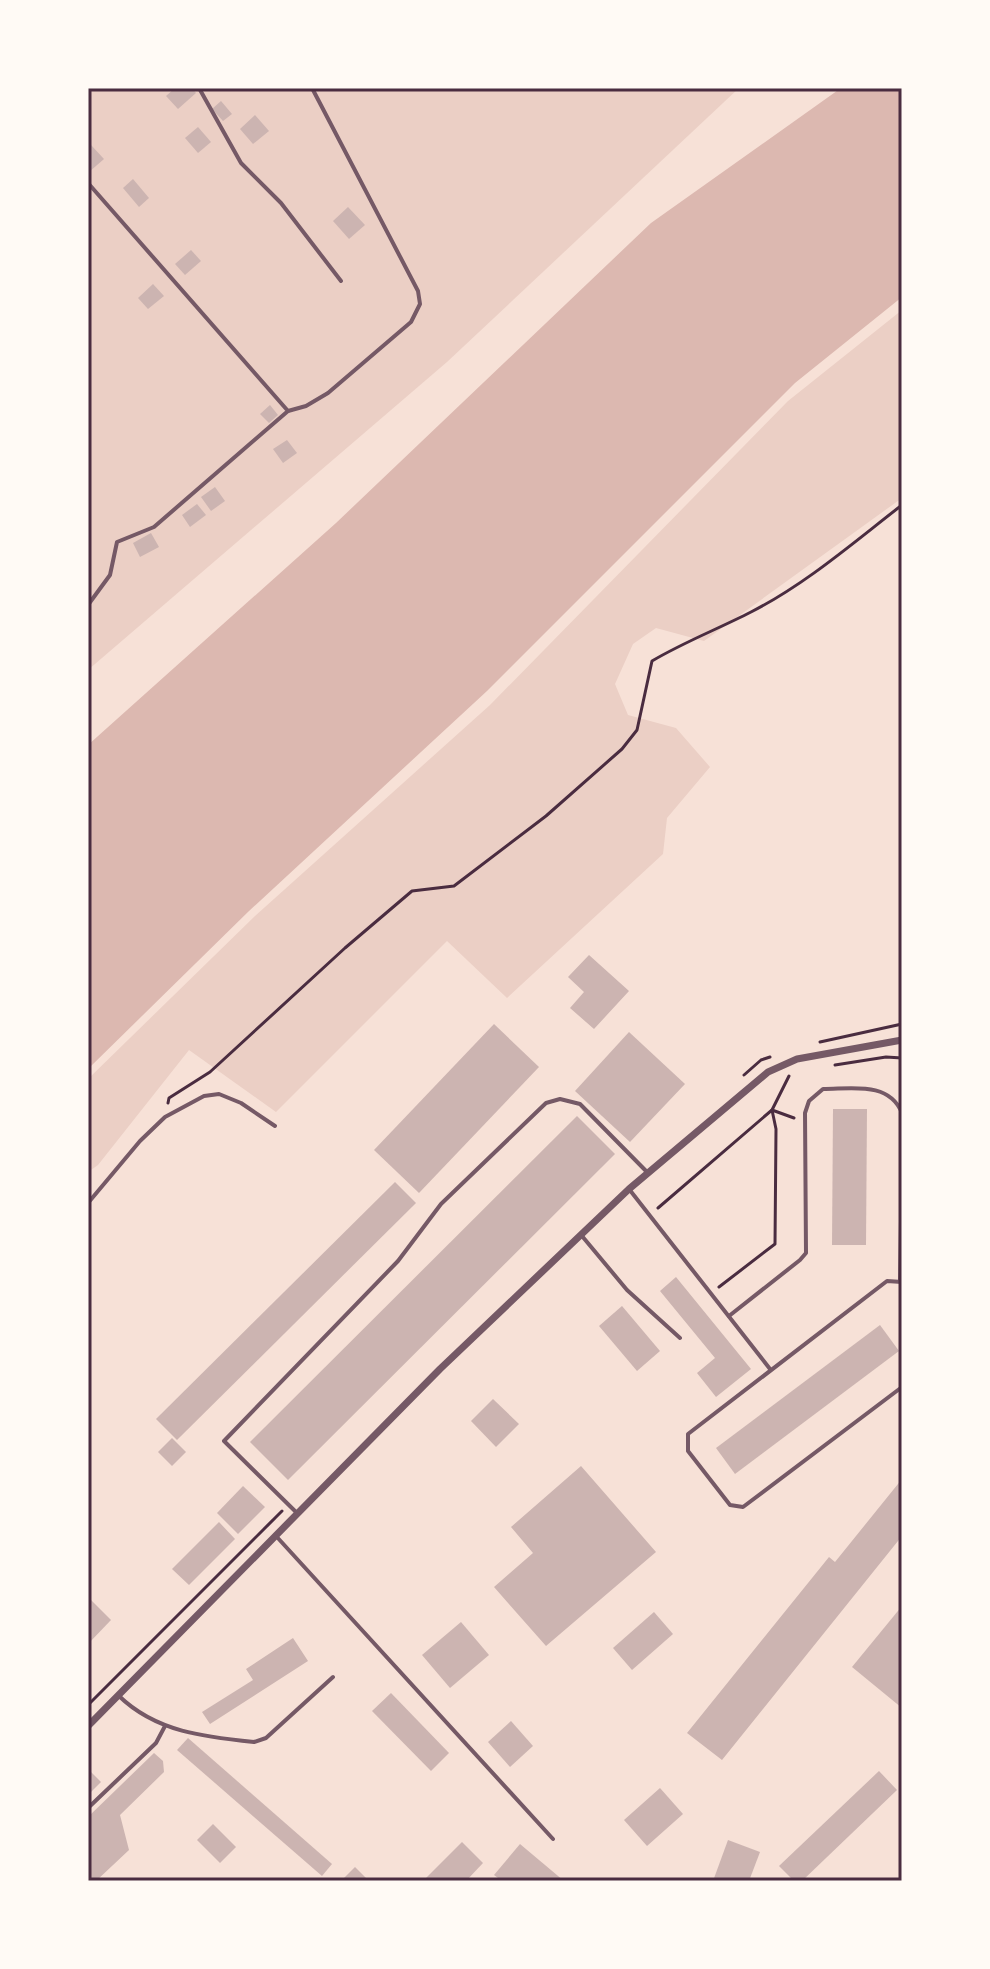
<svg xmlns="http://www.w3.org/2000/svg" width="990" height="1969" viewBox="0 0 990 1969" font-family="'Noto Serif',serif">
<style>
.green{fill:#ebcfc5}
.water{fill:#dcb8b0}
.building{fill:#ccb4b1}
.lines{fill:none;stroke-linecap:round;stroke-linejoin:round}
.path{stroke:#4a2c40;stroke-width:3}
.service{stroke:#755966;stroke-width:4}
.minor{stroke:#755966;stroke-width:7}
.neatline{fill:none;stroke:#4a2c40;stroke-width:3}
</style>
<rect width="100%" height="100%" fill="#f7e1d7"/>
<g class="green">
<polygon points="88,88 739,88 447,362 88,670"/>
<polygon points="902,310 902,498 704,641 656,628 633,644 615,684 628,715 676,728 710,767 667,818 663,854 507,998 447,941 276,1112 189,1050 98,1165 88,1172 88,1079 255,916 490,705 788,401"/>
</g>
<polygon class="water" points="841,88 902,88 902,297 795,383 487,691 249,911 88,1069 88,745 336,523 651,223"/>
<g class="building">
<polygon points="175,88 192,88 196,93 178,109 166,96"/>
<polygon points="221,101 232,114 223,121 212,109"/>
<polygon points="255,115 269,131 253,144 240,129"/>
<polygon points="198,127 211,142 198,153 185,138"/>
<polygon points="91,145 104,159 89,172 88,148"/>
<polygon points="133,179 149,198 139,207 123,188"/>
<polygon points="348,207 365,225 349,239 333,221"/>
<polygon points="191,250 201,261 185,275 175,264"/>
<polygon points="153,284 164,296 148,309 138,298"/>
<polygon points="270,405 278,415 269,423 260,414"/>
<polygon points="287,440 297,453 283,463 273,449"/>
<polygon points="215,487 225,501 211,511 201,497"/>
<polygon points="197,504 206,515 190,527 182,515"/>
<polygon points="151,533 159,547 140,557 133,543"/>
<polygon points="589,955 629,991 594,1029 570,1008 584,992 568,977"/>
<polygon points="494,1024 539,1067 419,1193 374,1150"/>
<polygon points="629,1032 685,1084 630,1142 575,1091"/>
<polygon points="833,1109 867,1109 866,1245 832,1245"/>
<polygon points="577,1116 615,1154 288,1480 250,1442"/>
<polygon points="395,1182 416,1203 177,1440 156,1419"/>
<polygon points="676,1277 751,1369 716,1397 697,1373 715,1358 660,1291"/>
<polygon points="622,1306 660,1351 637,1371 599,1326"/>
<polygon points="880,1325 899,1351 735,1474 716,1448"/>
<polygon points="493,1399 519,1424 496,1447 471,1421"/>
<polygon points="172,1438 186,1452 172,1466 158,1452"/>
<polygon points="581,1466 656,1552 546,1646 494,1587 533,1553 511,1527"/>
<polygon points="902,1479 902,1536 722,1760 687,1733 829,1557 835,1562"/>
<polygon points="243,1486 265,1507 238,1534 217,1513"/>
<polygon points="219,1522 235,1539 189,1585 172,1569"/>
<polygon points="88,1597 111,1620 88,1644"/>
<polygon points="902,1606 902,1708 852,1667"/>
<polygon points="654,1612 673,1634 632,1670 613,1648"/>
<polygon points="461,1622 489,1655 450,1688 422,1655"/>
<polygon points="293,1638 308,1661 210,1724 202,1712 253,1680 246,1669"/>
<polygon points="391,1693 449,1753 431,1771 372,1711"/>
<polygon points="511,1721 533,1746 510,1767 488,1742"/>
<polygon points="188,1738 332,1864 322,1876 177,1750"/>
<polygon points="154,1753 163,1761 164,1772 120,1815 129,1850 96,1881 88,1881 88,1817"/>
<polygon points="88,1769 101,1782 88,1795"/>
<polygon points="879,1771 897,1790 802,1881 794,1881 779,1866"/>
<polygon points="660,1788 683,1814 647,1846 624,1820"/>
<polygon points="213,1824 236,1847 220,1863 197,1840"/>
<polygon points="728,1840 760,1852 749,1881 713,1881"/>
<polygon points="462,1842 483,1863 466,1881 423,1881"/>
<polygon points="520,1844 564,1881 502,1881 494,1875"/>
<polygon points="355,1867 369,1881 341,1881"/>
</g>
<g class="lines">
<g class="path">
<polyline points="820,1042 902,1024"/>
<polyline points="835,1065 886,1057 902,1058"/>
<polyline points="744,1075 761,1060 770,1057"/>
<path d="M168 1103 169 1098 210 1072 345 948 412 891 454 886 546 816 622 749 637 730 652 661C684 642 718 629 751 612 806 584 854 542 902 505"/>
<polyline points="658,1208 772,1110 789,1076"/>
<polyline points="719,1287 775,1244 776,1129 772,1110 794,1118"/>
<polyline points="88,1705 282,1511"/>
</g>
<g class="service">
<polyline points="199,88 241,163 281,203 341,281"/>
<polyline points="88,183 288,411 154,527 117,542 110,575 88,605"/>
<polyline points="288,411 306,406 328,393 411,322 420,304 418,291 312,88"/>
<polyline points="629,1189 770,1369"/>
<polyline points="88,1203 140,1141 165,1117 204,1096 219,1094 241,1103 275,1126"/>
<polyline points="582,1236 627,1290 680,1338"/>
<polyline points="900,1281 902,1163"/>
<polyline points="902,1282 887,1281 688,1434 688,1451 730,1505 743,1507 902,1387"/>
<path d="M729 1316 800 1260 806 1253 805 1113 809 1101 823 1089C852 1089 889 1081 902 1113"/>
<polyline points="298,1514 224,1441 398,1261 441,1204 546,1103 560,1099 580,1104 648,1173"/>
<polyline points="276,1536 553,1839"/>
<path d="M119 1696C156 1732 205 1737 254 1742L266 1738 333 1677"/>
<polyline points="88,1808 156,1743 165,1726"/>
</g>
<polyline class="minor" points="88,1726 440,1369 629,1189 768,1072 797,1059 902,1040"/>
</g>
<rect width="990" height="1969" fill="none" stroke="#fffaf5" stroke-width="180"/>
<rect x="90" y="90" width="810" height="1789" class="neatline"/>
</svg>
